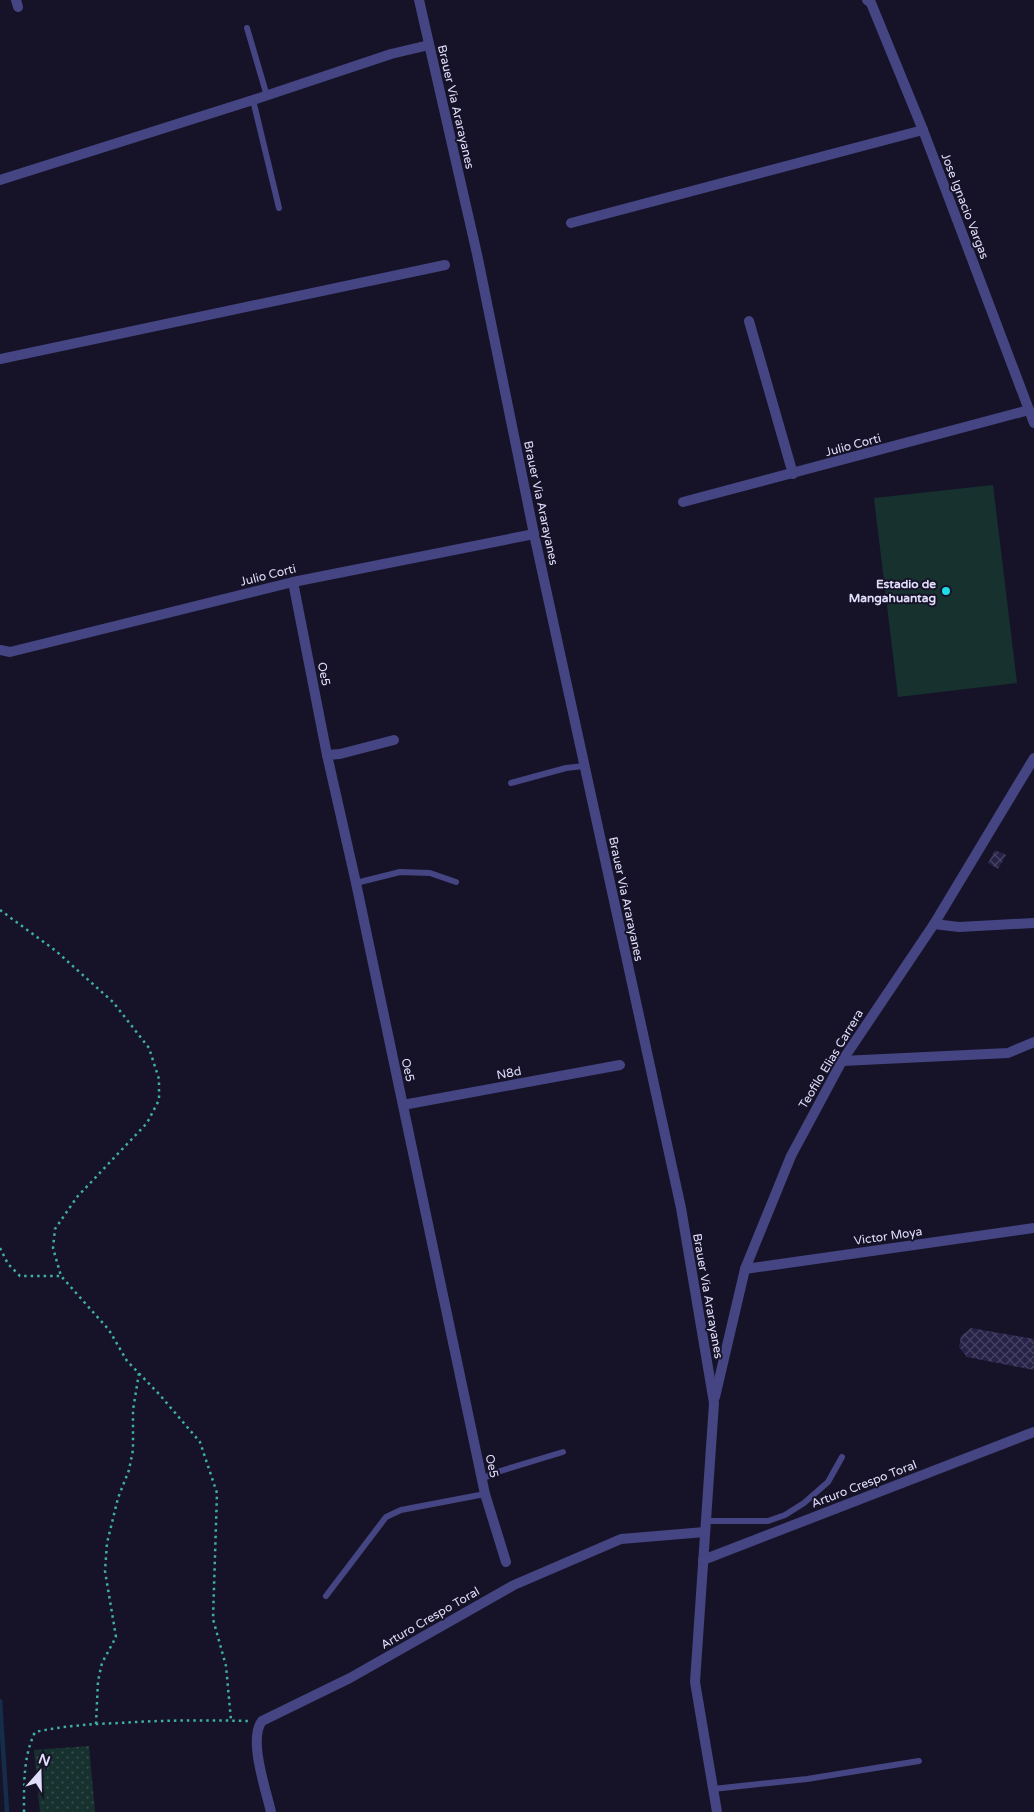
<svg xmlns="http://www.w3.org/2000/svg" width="1034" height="1812" viewBox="0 0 1034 1812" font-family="'Varela Round',sans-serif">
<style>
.garden{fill:url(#garden-dots)}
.pitch{fill:#17312f}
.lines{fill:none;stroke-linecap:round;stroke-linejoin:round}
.stream{stroke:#152c4a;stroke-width:4.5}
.building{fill:url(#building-cross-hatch)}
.path{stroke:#3fafa2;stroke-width:2.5;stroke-dasharray:2.5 4;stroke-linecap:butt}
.service{stroke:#444582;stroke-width:6}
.minor{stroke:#444582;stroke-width:10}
.poi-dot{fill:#20dce6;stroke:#161328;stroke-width:2}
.labels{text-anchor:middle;stroke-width:4;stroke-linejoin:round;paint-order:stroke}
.street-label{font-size:12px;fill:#e0defb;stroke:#161328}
.poi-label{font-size:12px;font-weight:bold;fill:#e0defb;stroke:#161328;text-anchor:end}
</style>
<defs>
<pattern id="garden-dots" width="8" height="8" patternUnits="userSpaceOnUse" patternTransform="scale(1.25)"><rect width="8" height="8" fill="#17312f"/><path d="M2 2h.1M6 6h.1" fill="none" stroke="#384e4e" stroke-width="1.8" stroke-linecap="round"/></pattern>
<pattern id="building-cross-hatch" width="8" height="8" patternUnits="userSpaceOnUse" patternTransform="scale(1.25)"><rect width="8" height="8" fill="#272247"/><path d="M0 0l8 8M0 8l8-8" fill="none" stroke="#464262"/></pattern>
</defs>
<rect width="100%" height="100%" fill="#161328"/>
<polygon class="garden" points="89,1746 95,1812 40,1812 34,1750"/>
<polygon class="pitch" points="993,485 1017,683 898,697 874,498"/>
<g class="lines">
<polyline class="stream" points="0,1701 7,1812"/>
</g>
<g class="building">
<polygon points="995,850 1006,855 998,869 988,863"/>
<polygon points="971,1328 1034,1339 1034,1370 967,1357 959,1347 961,1336"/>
</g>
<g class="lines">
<g class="path">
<polyline points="0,910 56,951 113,1002 149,1048 159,1079 159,1100 147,1123 77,1197 55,1229 53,1248 61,1276 109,1330 127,1361 159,1394 200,1442 217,1493 213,1619 226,1666 231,1720"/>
<polyline points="0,1248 8,1264 20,1276 61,1276"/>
<polyline points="96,1724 98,1681 102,1663 116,1637 105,1571 107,1543 118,1498 129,1470 133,1450 133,1410 139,1373"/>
<path d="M24 1812C24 1785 23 1757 35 1732 63 1726 90 1724 119 1723 162 1720 205 1720 249 1721"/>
</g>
<g class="service">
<polyline points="247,28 267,96"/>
<polyline points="253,100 279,208"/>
<polyline points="511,783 566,768 584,766"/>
<polyline points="356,883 400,872 430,873 456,882"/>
<polyline points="482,1479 494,1473 563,1452"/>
<polyline points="706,1521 768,1521 785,1515 804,1503 828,1482 842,1457"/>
<polyline points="326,1596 386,1517 401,1510 485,1494"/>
<polyline points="713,1789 807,1779 919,1761"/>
</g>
<g class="minor">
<polyline points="16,0 18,7"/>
<polyline points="419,0 477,254 534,534 681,1208 714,1403 695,1682 717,1812"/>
<polyline points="867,0 871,3 923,130 1034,423"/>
<polyline points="0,180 253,100 391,54 429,45"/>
<polyline points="571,223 923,130"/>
<polyline points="749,321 793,474"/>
<polyline points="0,359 445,265"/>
<polyline points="683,502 1029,410"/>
<polyline points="293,582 327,755 356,883 485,1494 506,1562"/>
<polyline points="0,650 10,652 293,582 534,534"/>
<polyline points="327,755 340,754 394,740"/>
<polyline points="934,924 959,927 1034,923"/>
<polyline points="842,1061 1008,1053 1034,1042"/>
<polyline points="403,1105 620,1065"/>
<polyline points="745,1269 1034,1228"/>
<polyline points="715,1397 745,1269 791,1156 842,1061 934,924 1034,758"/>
<polyline points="703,1560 1034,1432"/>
<path d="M271 1812C266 1790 248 1739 262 1721L350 1678 514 1585 621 1539 705 1532"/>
</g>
</g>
<circle class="poi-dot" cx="946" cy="591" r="5"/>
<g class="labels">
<g class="street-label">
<text transform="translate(456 107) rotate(77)" y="4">Brauer Via Ararayanes</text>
<text transform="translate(965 206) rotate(69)" y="4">Jose Ignacio Vargas</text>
<text transform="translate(853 445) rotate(-15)" y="4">Julio Corti</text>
<text transform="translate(541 503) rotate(78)" y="4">Brauer Via Ararayanes</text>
<text transform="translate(268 575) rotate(-14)" y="4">Julio Corti</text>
<text transform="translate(324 674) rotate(79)" y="4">Oe5</text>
<text transform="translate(626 899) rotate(78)" y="4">Brauer Via Ararayanes</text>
<text transform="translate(831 1059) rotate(-59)" y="4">Teofilo Elias Carrera</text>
<text transform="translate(408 1070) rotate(78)" y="4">Oe5</text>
<text transform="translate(509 1073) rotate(-11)" y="4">N8d</text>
<text transform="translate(888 1236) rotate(-8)" y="4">Victor Moya</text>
<text transform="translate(708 1296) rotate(80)" y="4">Brauer Via Ararayanes</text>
<text transform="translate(492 1466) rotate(78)" y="4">Oe5</text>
<text transform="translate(864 1484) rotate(-21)" y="4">Arturo Crespo Toral</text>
<text transform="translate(430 1618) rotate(-30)" y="4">Arturo Crespo Toral</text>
</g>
<g class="poi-label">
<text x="936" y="588">Estadio de<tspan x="936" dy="14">Mangahuantag</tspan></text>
</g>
</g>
<g transform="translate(40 1772) rotate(20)" stroke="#161328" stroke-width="4" paint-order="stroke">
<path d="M0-4L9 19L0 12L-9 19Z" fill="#e0defb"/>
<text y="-8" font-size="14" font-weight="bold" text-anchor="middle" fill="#e0defb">N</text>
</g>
</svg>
